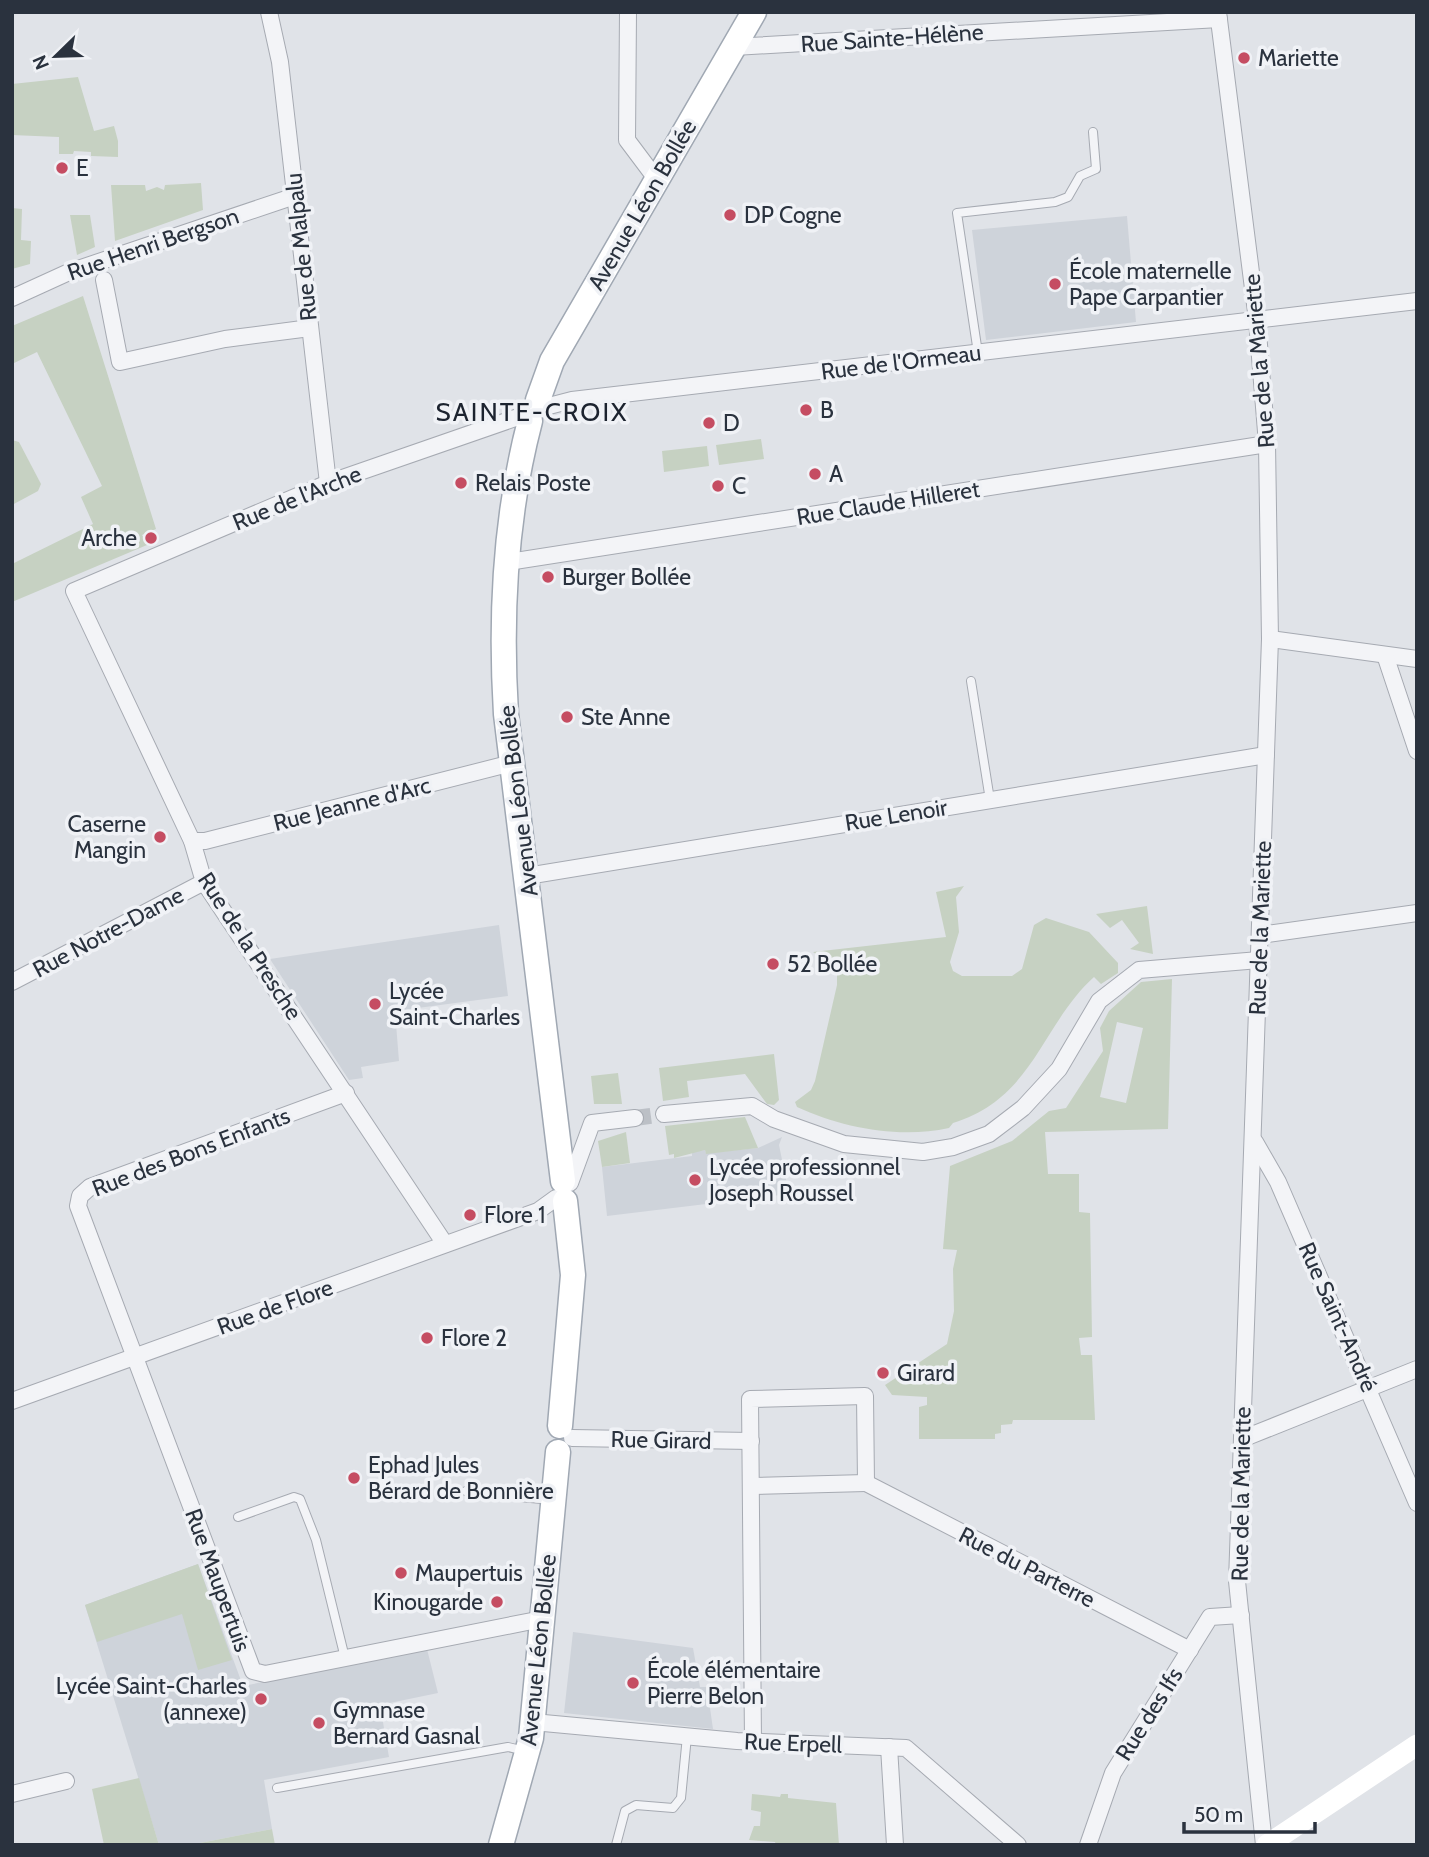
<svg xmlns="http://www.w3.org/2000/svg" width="1429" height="1857" viewBox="0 0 1429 1857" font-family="Cabin,sans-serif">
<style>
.built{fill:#ced3da}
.green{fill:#c6d1c2;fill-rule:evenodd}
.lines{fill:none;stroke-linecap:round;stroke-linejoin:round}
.minor-tunnel{stroke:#bcc0c6;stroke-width:16;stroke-dasharray:16 8;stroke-linecap:butt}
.service-casing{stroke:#a6aab2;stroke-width:10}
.minor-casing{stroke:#a6aab2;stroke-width:18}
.primary-casing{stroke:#a0a8b3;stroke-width:27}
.service{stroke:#f3f4f7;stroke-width:8}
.minor{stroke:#f3f4f7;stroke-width:16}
.secondary{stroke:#fff;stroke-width:21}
.primary{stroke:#fff;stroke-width:24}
.poi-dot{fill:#c54d62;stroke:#f0f2f6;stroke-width:2.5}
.labels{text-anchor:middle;stroke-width:7;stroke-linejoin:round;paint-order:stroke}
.street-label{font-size:23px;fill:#2a323e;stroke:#f0f2f6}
.poi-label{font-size:23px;fill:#2a323e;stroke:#f0f2f6;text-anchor:start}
.quarter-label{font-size:26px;letter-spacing:2px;fill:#1c232f;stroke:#f0f2f6}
</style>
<rect width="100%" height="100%" fill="#e0e3e8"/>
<g class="built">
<polygon points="1127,216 1136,322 986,340 972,230"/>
<polygon points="499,925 508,996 395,1011 399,1061 361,1067 363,1078 349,1080 270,959"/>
<polygon points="782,1137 779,1145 789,1194 607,1216 602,1167 692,1156 692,1152 705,1150 706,1153 758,1148"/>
<polygon points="198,1564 243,1686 427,1649 438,1693 380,1705 389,1757 264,1780 272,1829 190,1845 159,1845 85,1605"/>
<polygon points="573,1632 693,1648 700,1687 707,1687 713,1729 564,1713"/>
</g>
<g class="green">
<polygon points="78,77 94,131 114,126 118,141 118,157 91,156 91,152 74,151 73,154 59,154 59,137 12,135 12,84"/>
<polygon points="201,183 203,210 115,241 111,185 145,185 146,191 157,187 164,190 165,185"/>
<polygon points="12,208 22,209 21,240 31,241 30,264 12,269"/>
<polygon points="70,215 90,215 95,247 77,255"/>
<polygon points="83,296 156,529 142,535 147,545 12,602 12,564 93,524 81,497 102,486 37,352 12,364 12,326"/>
<polygon points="761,439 764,459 719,465 716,445"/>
<polygon points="12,440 19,442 41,484 38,491 12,505"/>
<polygon points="707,446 709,466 664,472 662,451"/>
<path d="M964 886 956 897 959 932 950 962 953 971 962 976H1012L1022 969 1034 925 1046 918 1089 932 1118 963V973L1101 984 1094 977C1041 1025 1034 1098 953 1123L949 1128C899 1139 843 1128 797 1107L795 1102 811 1090 815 1081 837 985V968L813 952 946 937 936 892Z"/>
<polygon points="1147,906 1153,954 1130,949 1139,943 1122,920 1110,928 1096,914"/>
<path d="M1172 979 1168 1129 1045 1132 1048 1174H1079V1212L1090 1213 1092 1337 1079 1338 1081 1355H1092L1095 1420H1013L1012 1424 1001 1425V1433L995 1434V1439H919V1407L927 1405V1397L892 1395 885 1385 947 1344 954 1311 953 1269 957 1250 943 1249 950 1166 1012 1141 1049 1111 1066 1108 1103 1051 1100 1028 1109 1011 1141 982ZM1117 1022 1143 1028 1126 1103 1100 1097Z"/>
<polygon points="774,1054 779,1100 774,1105 767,1104 745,1074 687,1081 689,1097 663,1101 659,1068"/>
<polygon points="618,1073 622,1104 594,1104 591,1076"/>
<polygon points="745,1117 758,1148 706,1154 705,1150 674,1158 674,1154 669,1155 665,1126"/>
<polygon points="626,1132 630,1163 602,1167 598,1141"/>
<polygon points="198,1564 232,1660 198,1670 182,1614 97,1642 85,1605"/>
<polygon points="139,1778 159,1845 104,1845 92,1789"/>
<polygon points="752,1794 780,1797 781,1794 788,1794 788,1798 836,1803 839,1845 776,1845 775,1842 749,1840 754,1826 760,1826 761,1812 751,1810"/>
<polygon points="272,1829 275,1845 190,1845"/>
</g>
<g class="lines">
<polyline class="minor-tunnel" points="635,1118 664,1114"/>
<defs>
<g id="service">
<polyline points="978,353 957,213 1055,202 1068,197 1080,176 1096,169 1093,132"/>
<polyline points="971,681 990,800"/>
<polyline points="466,1491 491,1493"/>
<polyline points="520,1497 552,1500"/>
<polyline points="238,1517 294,1497 300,1499 316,1540 345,1658"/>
<polyline points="277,1788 508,1747 525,1751"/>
<polyline points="616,1845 625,1811 636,1805 673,1808 681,1798 687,1736"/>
</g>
<g id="minor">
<polyline points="269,12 280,62 328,483"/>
<polyline points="628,12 627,140 657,180"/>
<polyline points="1218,12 1257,320 1267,444 1270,639 1237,1581 1264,1845"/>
<polyline points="734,47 1219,19"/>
<polyline points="104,280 120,362 225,339 310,328"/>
<polyline points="12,298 69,272 295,196"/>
<polyline points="545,407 572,400 1417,301"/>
<polyline points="508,562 1267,444"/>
<polyline points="1270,639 1417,659"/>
<polyline points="1385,655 1417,751"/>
<polyline points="192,841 205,841 512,763"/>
<polyline points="527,876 1266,755"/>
<polyline points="1260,935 1417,913"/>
<polyline points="12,982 204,882"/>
<polyline points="346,1093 90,1187 80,1196 78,1206 253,1671 265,1674 542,1619"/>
<polyline points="664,1114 752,1106 774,1119 844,1144 923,1152 953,1147 989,1134 1023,1108 1059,1069 1099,1001 1139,970 1259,960"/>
<polyline points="1255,1142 1278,1182 1417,1503"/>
<polyline points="570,1183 592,1123 635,1118"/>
<polyline points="445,1244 204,882 192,841 74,591 328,483 524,415"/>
<polyline points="12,1401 538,1211 556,1198"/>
<polyline points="572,1438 751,1441"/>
<polyline points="1242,1439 1417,1369"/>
<polyline points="866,1483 1190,1650"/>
<polyline points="751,1486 866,1483"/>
<polyline points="533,1722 737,1741 906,1748 1018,1845"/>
<polyline points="753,1742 750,1399 865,1396 866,1483"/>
<polyline points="889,1747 895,1845"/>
<polyline points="12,1794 66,1781"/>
<polyline points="1088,1845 1113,1773 1210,1617 1241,1615"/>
</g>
<g id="primary">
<polyline points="538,400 552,361 754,12"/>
<path d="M530 421C505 516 500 617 506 714L563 1181"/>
<polyline points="560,1426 573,1275 565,1201"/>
<polyline points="501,1845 531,1738 558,1452"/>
</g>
</defs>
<use href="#service" class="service-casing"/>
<use href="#minor" class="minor-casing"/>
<use href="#primary" class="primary-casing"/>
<use href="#service" class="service"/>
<use href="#minor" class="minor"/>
<polyline class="secondary" points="1267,1845 1417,1745"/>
<use href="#primary" class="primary"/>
</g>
<g class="poi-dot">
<circle cx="1244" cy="58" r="7"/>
<circle cx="62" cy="168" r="7"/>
<circle cx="730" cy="215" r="7"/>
<circle cx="1055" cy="284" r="7"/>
<circle cx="806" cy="410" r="7"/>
<circle cx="709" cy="423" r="7"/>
<circle cx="815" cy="474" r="7"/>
<circle cx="461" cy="483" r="7"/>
<circle cx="718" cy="486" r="7"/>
<circle cx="151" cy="538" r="7"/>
<circle cx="548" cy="577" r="7"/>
<circle cx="567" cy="717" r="7"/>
<circle cx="160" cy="837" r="7"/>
<circle cx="773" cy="964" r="7"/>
<circle cx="375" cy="1004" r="7"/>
<circle cx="695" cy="1180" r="7"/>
<circle cx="470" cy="1215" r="7"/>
<circle cx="427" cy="1338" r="7"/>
<circle cx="883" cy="1373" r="7"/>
<circle cx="354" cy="1478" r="7"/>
<circle cx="401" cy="1573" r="7"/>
<circle cx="497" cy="1602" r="7"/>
<circle cx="633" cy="1683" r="7"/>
<circle cx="261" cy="1699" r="7"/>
<circle cx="319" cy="1723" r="7"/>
</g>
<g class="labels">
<g class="street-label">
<text transform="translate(892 38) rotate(-4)" y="8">Rue Sainte-Hélène</text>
<text transform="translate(642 205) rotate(-60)" y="8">Avenue Léon Bollée</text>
<text transform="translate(153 244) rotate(-19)" y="8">Rue Henri Bergson</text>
<text transform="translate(301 247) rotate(-96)" y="8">Rue de Malpalu</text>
<text transform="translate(1259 361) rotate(-95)" y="8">Rue de la Mariette</text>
<text transform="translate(901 362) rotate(-7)" y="8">Rue de l'Ormeau</text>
<text transform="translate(297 498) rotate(-22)" y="8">Rue de l'Arche</text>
<text transform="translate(888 503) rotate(-9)" y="8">Rue Claude Hilleret</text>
<text transform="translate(518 801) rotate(-97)" y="8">Avenue Léon Bollée</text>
<text transform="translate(352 804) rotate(-14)" y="8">Rue Jeanne d'Arc</text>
<text transform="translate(896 815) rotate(-9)" y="8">Rue Lenoir</text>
<text transform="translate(1260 928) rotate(-88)" y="8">Rue de la Mariette</text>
<text transform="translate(108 932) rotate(-28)" y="8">Rue Notre-Dame</text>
<text transform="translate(250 946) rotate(57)" y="8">Rue de la Presche</text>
<text transform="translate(191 1152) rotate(-21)" y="8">Rue des Bons Enfants</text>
<text transform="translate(275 1307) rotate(-20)" y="8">Rue de Flore</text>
<text transform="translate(1338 1317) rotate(66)" y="8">Rue Saint-André</text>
<text transform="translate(661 1440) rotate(1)" y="8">Rue Girard</text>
<text transform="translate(1241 1494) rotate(-89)" y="8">Rue de la Mariette</text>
<text transform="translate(1027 1567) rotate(27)" y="8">Rue du Parterre</text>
<text transform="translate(218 1580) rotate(70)" y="8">Rue Maupertuis</text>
<text transform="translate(538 1650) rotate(-84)" y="8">Avenue Léon Bollée</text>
<text transform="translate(1149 1714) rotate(-58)" y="8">Rue des Ifs</text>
<text transform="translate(793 1743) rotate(2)" y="8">Rue Erpell</text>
</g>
<g class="poi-label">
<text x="1258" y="66">Mariette</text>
<text x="76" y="176">E</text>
<text x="744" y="223">DP Cogne</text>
<text x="1069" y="279">École maternelle<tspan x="1069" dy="26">Pape Carpantier</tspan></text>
<text x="820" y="418">B</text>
<text x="723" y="431">D</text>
<text x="829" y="482">A</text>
<text x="475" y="491">Relais Poste</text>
<text x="732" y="494">C</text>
<text x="137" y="546" text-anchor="end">Arche</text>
<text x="562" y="585">Burger Bollée</text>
<text x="581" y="725">Ste Anne</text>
<text x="146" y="832" text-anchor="end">Caserne<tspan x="146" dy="26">Mangin</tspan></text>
<text x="787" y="972">52 Bollée</text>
<text x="389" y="999">Lycée<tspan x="389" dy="26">Saint-Charles</tspan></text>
<text x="709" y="1175">Lycée professionnel<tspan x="709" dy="26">Joseph Roussel</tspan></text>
<text x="484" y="1223">Flore 1</text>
<text x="441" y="1346">Flore 2</text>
<text x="897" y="1381">Girard</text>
<text x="368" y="1473">Ephad Jules<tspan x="368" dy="26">Bérard de Bonnière</tspan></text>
<text x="415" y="1581">Maupertuis</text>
<text x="483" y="1610" text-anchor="end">Kinougarde</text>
<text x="647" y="1678">École élémentaire<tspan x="647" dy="26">Pierre Belon</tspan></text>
<text x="247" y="1694" text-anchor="end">Lycée Saint-Charles<tspan x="247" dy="26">(annexe)</tspan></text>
<text x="333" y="1718">Gymnase<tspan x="333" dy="26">Bernard Gasnal</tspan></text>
</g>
<g class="quarter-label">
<text x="532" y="421">SAINTE-CROIX</text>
</g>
</g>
<rect width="1429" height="1857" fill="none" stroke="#2a323e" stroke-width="28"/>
<g transform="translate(56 56) rotate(247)" stroke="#f0f2f6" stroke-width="5" paint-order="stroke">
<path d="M0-5L12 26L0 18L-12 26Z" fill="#2a323e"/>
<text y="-10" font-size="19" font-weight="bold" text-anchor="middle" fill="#2a323e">N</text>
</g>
<path d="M1184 1822v10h131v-10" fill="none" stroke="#2a323e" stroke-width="3.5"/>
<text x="1194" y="1822" font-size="21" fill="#2a323e" stroke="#f0f2f6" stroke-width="5" paint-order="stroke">50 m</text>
</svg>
